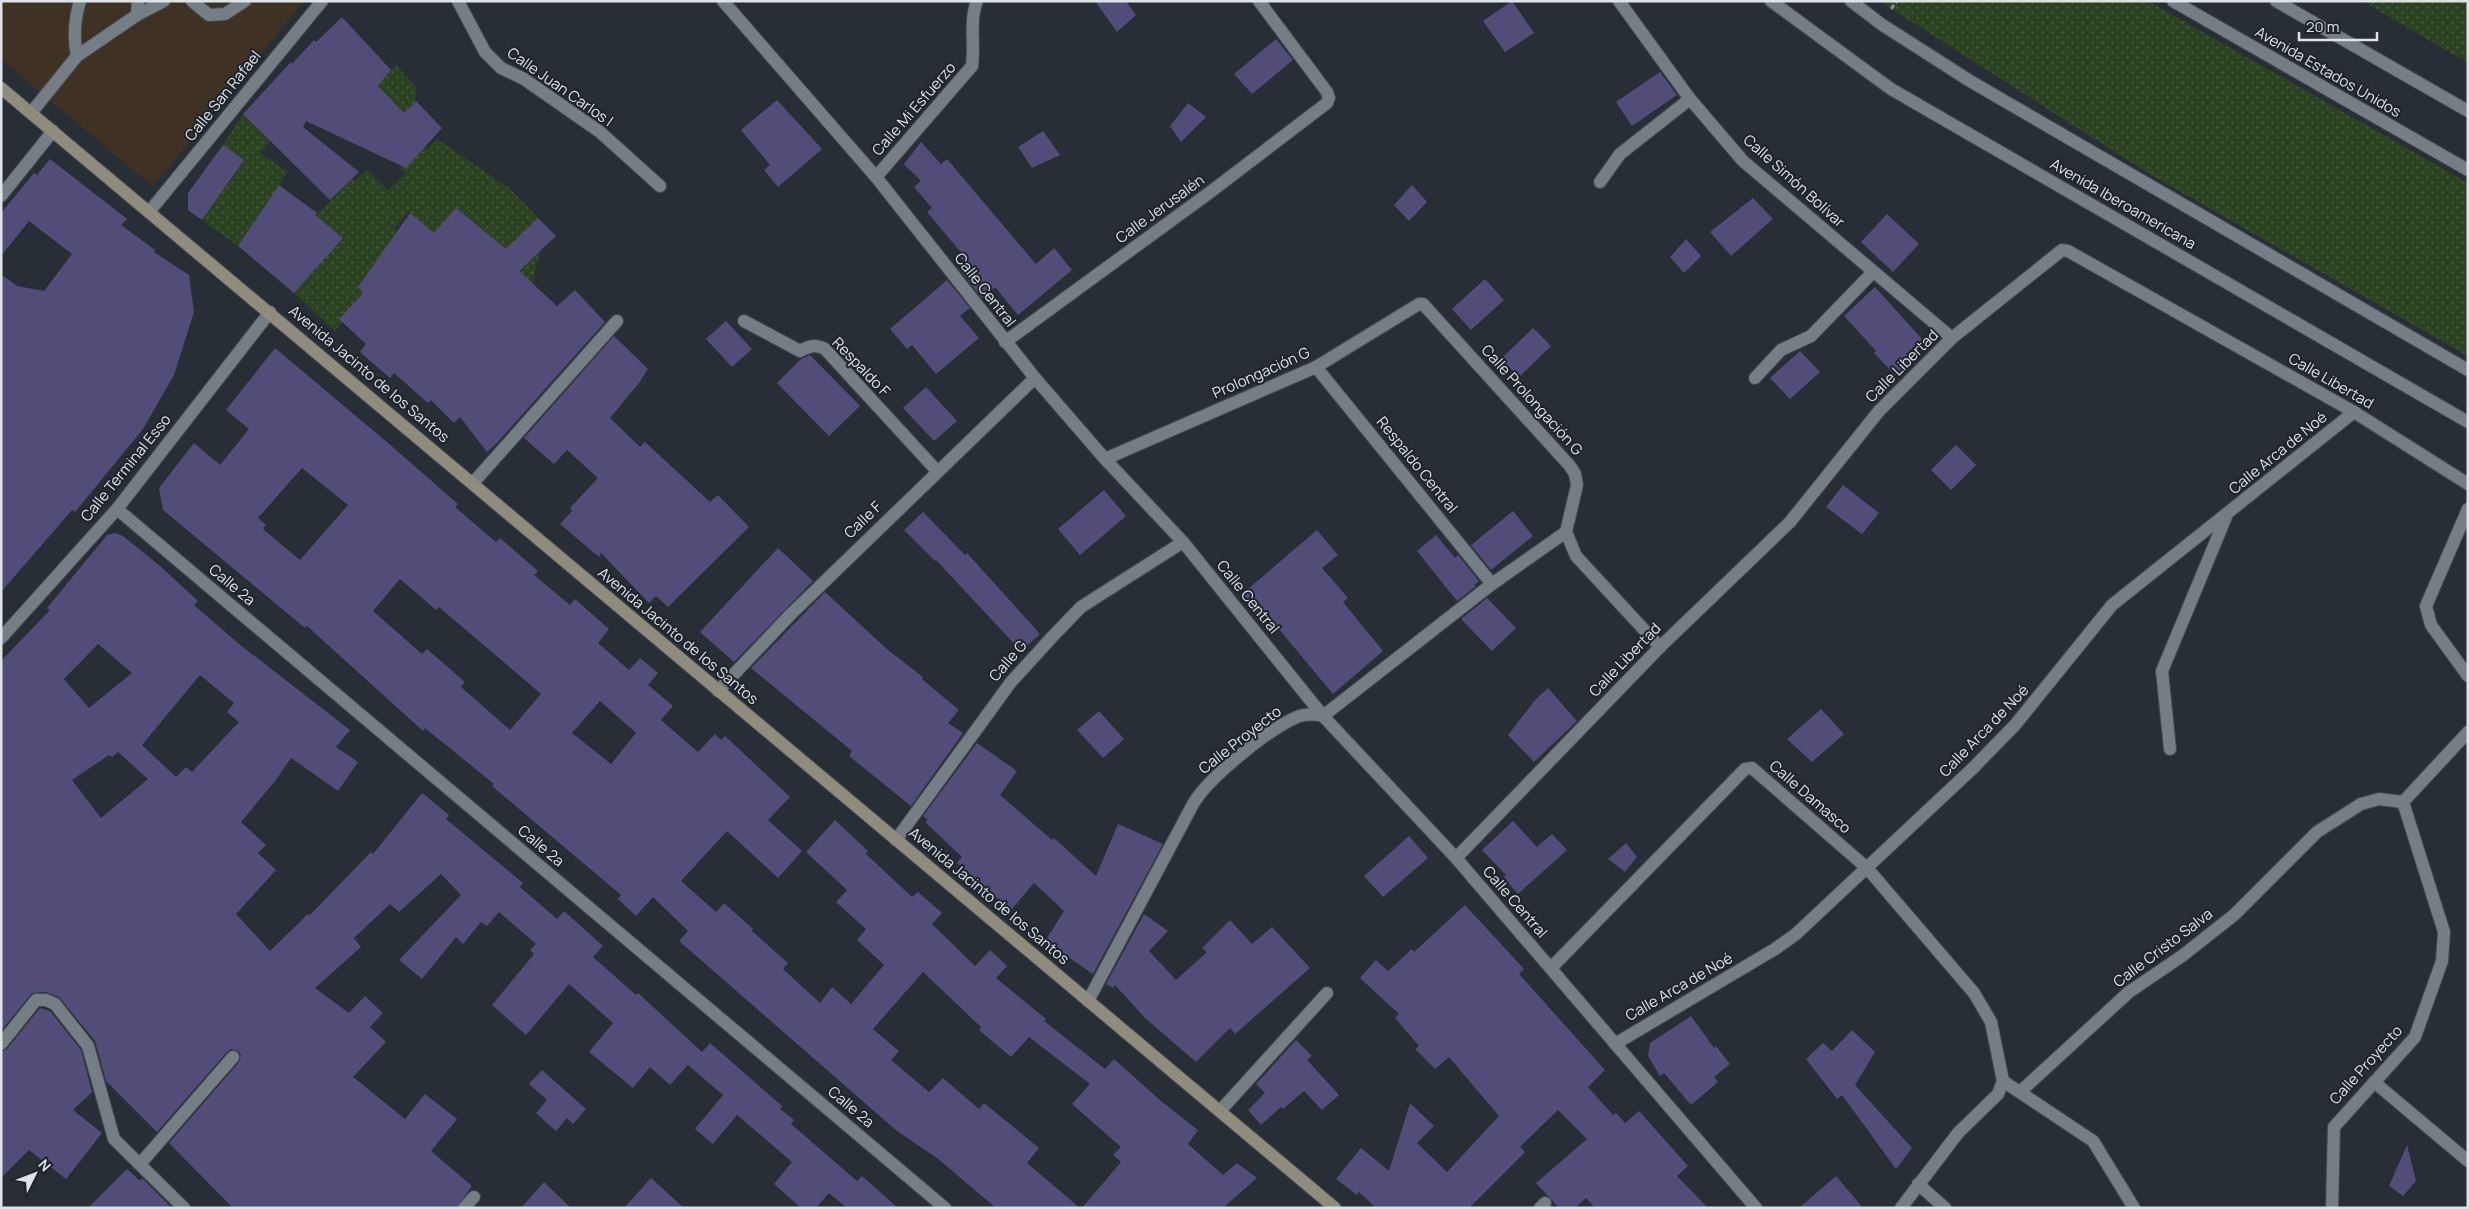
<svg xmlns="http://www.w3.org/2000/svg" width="2469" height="1209" viewBox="0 0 2469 1209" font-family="Manrope,sans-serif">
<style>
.commercial{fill:#3f3224}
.grass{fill:url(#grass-dots)}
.building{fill:#524c78;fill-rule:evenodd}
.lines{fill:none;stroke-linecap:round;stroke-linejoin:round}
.service-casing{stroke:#464b52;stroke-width:14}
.minor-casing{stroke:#464b52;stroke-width:14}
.tertiary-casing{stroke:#464b52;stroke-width:14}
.secondary-casing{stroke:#464b52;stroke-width:14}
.path{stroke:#84898f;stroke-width:3;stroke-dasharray:5 2.5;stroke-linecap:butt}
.service{stroke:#757d85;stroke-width:12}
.minor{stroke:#757d85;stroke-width:12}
.tertiary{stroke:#757d85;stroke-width:12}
.secondary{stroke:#908c7d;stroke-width:12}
.labels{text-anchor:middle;stroke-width:4;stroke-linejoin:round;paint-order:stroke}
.street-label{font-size:15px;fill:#dee3e8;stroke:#1e242b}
</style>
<defs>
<pattern id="grass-dots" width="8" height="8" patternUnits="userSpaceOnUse" patternTransform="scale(1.25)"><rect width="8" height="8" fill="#2c4321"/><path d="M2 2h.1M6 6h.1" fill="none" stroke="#4a5e41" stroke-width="1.8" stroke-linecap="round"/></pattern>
</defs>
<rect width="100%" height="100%" fill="#282e35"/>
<polygon class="commercial" points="1,1 304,1 153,187 1,59"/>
<g class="grass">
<polygon points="1879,1 2148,1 2468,183 2468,356 2151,175"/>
<polygon points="2362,1 2468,1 2468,63"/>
<polygon points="396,65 416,87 416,101 404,113 369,96"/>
<polygon points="243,114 270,141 260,153 288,172 238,246 202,220 244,161 223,145"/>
<polygon points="437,139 510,189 538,218 540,251 532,283 526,290 478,226 456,208 434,233 408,212 394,229 438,266 375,263 358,287 363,293 339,318 342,322 335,331 294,293 343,238 316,216 352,178 355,181 367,170 388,190 406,174 400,168 423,146 427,149"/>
</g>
<g class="building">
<polygon points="1095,1 1126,1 1136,15 1117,32"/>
<polygon points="1512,1 1534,33 1505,52 1483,21"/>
<polygon points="342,17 391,70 378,86 404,113 416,101 442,128 406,168 306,121 303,127 359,172 330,200 243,114 291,62 292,64 314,40 316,42"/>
<polygon points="1276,39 1293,60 1252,94 1234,74"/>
<polygon points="1660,72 1677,95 1632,126 1616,102"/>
<polygon points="777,100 822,149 778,187 764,170 770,165 741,130"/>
<polygon points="1188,103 1206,117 1181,142 1170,126"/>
<polygon points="1043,131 1060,155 1032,168 1018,147"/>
<polygon points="921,142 941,164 947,159 1036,264 1054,248 1072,270 1018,315 995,287 982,298 959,269 966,264 961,258 964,256 927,212 932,208 914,187 921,181 904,164"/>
<polygon points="223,145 244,160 202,220 188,210 188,193"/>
<polygon points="50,159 127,219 121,225 155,250 154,252 189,275 194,312 174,375 143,429 75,512 72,510 1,592 1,274 17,286 44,291 72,254 29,221 1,256 1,213 34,173 37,175"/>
<polygon points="279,185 317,213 315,215 343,238 294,293 238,246"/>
<polygon points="1412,185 1427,202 1409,221 1394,205"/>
<polygon points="1753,198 1773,219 1731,256 1710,232"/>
<polygon points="456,208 506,249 538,218 556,236 519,271 557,306 575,290 605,322 496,444 487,452 460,417 454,423 431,400 428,403 394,373 390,378 360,352 366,344 339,319 363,293 358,287 410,213 434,233"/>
<polygon points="1887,214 1919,244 1893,272 1861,242"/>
<polygon points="1686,239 1701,256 1684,273 1670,257"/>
<polygon points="1485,279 1504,300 1471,330 1452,309"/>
<polygon points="947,280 970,308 960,316 979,338 936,374 912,345 907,349 890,329"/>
<polygon points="1875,287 1922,339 1906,354 1912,361 1896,376 1874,353 1876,351 1844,316"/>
<polygon points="726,321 752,349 732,367 706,339"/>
<polygon points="1533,328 1551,346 1519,377 1501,359"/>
<polygon points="614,336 648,369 639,383 610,418 640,447 645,442 710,502 718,495 749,527 668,607 656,596 649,603 601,553 599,557 560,524 572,511 570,508 598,478 567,450 554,464 524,438"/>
<path d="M275 348 388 443 458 504 455 507 496 542 500 538 538 571 534 575 570 605 575 599 609 629 598 643 629 670 640 658 658 673 648 685 673 706 661 720 698 752 715 734 721 740 725 736 790 797 768 820 802 851 778 878 727 831 681 881 716 912 724 903 753 929 752 931 788 963 783 969 820 1003 832 987 851 1004 884 965 857 940 866 929 836 902 847 890 806 852 835 820 868 851 866 854 912 897 918 892 942 913 932 924 975 966 990 950 1007 966 996 978 1046 1019 1044 1021 1105 1069 1114 1059 1161 1101 1198 1130 1188 1144 1223 1175 1237 1163 1257 1178 1223 1208H1082L1121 1162 1113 1155 1121 1147 1072 1104 1090 1084 1029 1037 1011 1057 979 1030 981 1027 923 972 873 1029 899 1051 891 1060 929 1092 943 1078 979 1109 984 1103 1039 1148 1027 1163 1080 1208H996L937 1158 897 1131 679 941 688 931 653 897 636 916 618 899 621 895 492 786 494 784 425 728 423 731 307 626 305 628 163 510 159 488 194 443 220 465 249 429 226 410ZM302 468 348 505 300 560 263 529 266 525 258 518ZM400 579 436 610 439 607 541 694 510 730 461 687 465 682 427 649 422 654 373 611ZM600 701 636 733 611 764 572 733Z"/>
<polygon points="1800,351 1820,372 1790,399 1770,378"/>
<polygon points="810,355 860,406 829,436 777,383 801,359"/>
<polygon points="926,387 957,421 934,441 903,408"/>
<polygon points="1956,445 1976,465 1951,490 1931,470"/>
<polygon points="1843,485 1879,513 1862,534 1826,507"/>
<polygon points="1104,490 1126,516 1080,555 1058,529"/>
<polygon points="1513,511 1533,536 1491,570 1471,545"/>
<polygon points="923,512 965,555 967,553 1040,634 1021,651 936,560 935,561 904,530"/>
<polygon points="1317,530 1338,555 1322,568 1348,598 1343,602 1383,651 1333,694 1267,615 1263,618 1242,594"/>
<path d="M115 533 123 536 160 566 198 601 194 605 239 644 350 730 336 747 358 762 338 791 291 758 275 781 241 822 266 845 258 853 276 870 236 914 270 951 308 914 309 916 371 852 373 854 422 793 449 815 446 819 523 883 520 887 557 919 564 911 603 946 593 957 636 995 638 993 702 1052 710 1043 782 1106 780 1109 794 1120 791 1124 857 1181 862 1176 898 1208H847L829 1193 816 1208H801L774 1184 792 1162 737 1115 713 1144 695 1129 723 1095 688 1065 670 1085 650 1067 633 1088 589 1052 613 1023 569 984 526 1035 492 1005 534 954 530 950 536 944 499 912 487 926 481 922 463 944 456 937 422 979 399 960 461 895 441 874 399 912 390 904 354 938 361 947 315 988 349 1013 365 996 383 1013 370 1027 386 1042 353 1077 405 1119 425 1094 457 1119 431 1151 472 1186 456 1208H233L169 1143 239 1062 241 1055 238 1051 231 1049 227 1052 157 1132 106 1081 95 1041 59 997 46 992 32 993 1 1031V661L50 610 47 608 107 535ZM98 644 132 673 89 708 64 679ZM200 675 234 703 227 712 239 722 192 772 186 767 176 777 142 745ZM118 752 148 779 101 818 72 780 109 755 112 757Z"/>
<polygon points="1436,535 1455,558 1458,555 1479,581 1474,585 1476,586 1457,601 1417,551"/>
<polygon points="778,548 813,581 734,662 700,632"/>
<polygon points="825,592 888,650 923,677 922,679 959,710 948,723 963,733 911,806 849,756 852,751 751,668"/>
<polygon points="1487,598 1516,628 1492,651 1461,619"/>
<polygon points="1548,688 1577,721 1534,762 1508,735 1536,699"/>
<polygon points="1821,709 1844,734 1812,762 1787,739"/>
<polygon points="1099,711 1124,739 1103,758 1077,730"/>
<polygon points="977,743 1017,771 1000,795 1052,840 1054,838 1096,876 1118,824 1163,844 1093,974 1045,941 1064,911 1034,883 1011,910 957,863 962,857 925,822 928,820 923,816"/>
<polygon points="1513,821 1537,847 1552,834 1567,850 1518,894 1503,877 1506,875 1482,850"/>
<polygon points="1409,836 1428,858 1383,897 1364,876"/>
<polygon points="1626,843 1637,857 1625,872 1608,859"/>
<polygon points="1465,905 1524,969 1519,974 1605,1070 1588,1087 1613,1115 1616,1113 1625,1123 1639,1111 1688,1166 1677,1176 1708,1208 1595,1208 1586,1198 1575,1208 1559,1208 1536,1183 1587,1139 1558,1110 1520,1147 1525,1152 1469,1208 1376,1208 1359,1192 1357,1195 1336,1179 1361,1148 1389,1171 1410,1103 1434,1126 1417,1143 1447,1172 1499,1116 1449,1057 1435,1069 1415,1049 1419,1046 1395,1018 1399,1014 1360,978 1376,960 1388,971 1412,949 1414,952"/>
<polygon points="1144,914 1168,931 1149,951 1176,980 1207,952 1202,948 1230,920 1252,944 1272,927 1310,968 1235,1034 1230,1028 1196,1062 1145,1018 1115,985 1113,988 1106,984"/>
<polygon points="40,1008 50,1011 81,1050 92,1092 73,1110 102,1133 66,1179 29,1150 1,1178 1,1052 7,1049"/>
<polygon points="1691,1016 1714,1048 1716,1046 1730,1064 1714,1077 1718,1082 1691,1105 1664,1073 1660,1076 1648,1056 1650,1043"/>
<polygon points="1852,1030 1875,1052 1855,1085 1912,1148 1896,1169 1842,1095 1837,1099 1806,1059 1823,1043 1832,1051"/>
<polygon points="1296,1040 1312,1056 1307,1060 1339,1095 1322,1110 1304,1091 1283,1109 1281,1107 1261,1125 1248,1110 1265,1093 1256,1084"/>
<polygon points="542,1070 586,1109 573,1124 567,1118 556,1131 536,1113 547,1100 529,1084"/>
<polygon points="2407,1145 2416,1181 2403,1196 2389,1186"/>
<polygon points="127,1169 140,1181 142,1178 172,1208 88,1208"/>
<polygon points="1836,1176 1863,1208 1799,1208"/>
<polygon points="651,1178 684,1208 624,1208"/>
<polygon points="544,1182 571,1208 521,1208"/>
</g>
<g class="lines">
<defs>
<g id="service">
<polyline points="192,1 209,15 225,14 245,1"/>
<polyline points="137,15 164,1"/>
<path d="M77 56C73 37 74 21 80 1"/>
<polyline points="31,113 77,56 137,15 138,1"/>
<path d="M876 177 972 66C975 45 969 21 977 1"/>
<polyline points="1,196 53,131"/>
<polyline points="1755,378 1781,350 1811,336 1873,272"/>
<polyline points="473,483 617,321"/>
<polyline points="1220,1111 1327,993"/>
<polyline points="140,1164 233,1057"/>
<polyline points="464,1208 474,1197"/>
<polyline points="1540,1208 1545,1203"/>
</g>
<g id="minor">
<polyline points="458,1 485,52 501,68 524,79 600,132 660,186"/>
<polyline points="723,1 876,177 1035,378 1105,459 1183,542 1323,716 1456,858 1756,1208"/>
<polyline points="1619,1 1690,99 1743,161 1952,338"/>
<polyline points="1600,182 1620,154 1690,99"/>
<polyline points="149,212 322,1"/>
<path d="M744 321 800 351C809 346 815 344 825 349L937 471"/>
<polyline points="1005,342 1209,193 1327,103 1329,98 1327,92 1259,1"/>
<polyline points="1316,367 1492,584"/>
<polyline points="1105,459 1316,367 1419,304 1423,304 1570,466 1575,474 1577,485 1566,532 1576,556 1660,647"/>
<polyline points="117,509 945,1208"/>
<polyline points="2468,509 2426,606 2431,625 2468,676"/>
<polyline points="718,691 791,614 1035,378"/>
<polyline points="2170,749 2162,671 2226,517"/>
<polyline points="896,840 1011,682 1053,636 1081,607 1183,542"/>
<polyline points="1456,858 1660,647 1790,522 1879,411 1952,338 2062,250 2068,251 2354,412 2468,484"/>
<polyline points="1551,968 1745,769 1752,768 1867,868 1974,993 1991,1022 2003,1081 1998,1094 1958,1133 1901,1208"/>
<path d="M1088 1001 1192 806C1206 779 1269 729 1297 717 1306 713 1314 714 1323 716L1492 584 1566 532"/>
<polyline points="1,1044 36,1000 46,1000 55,1004 88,1046 114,1139 184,1208"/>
<polyline points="1615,1044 1775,949 1796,934 1972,769 2015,725 2112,605 2354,412"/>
<polyline points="2003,1081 2093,1141 2134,1208"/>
<polyline points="2374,1082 2468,1161"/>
<polyline points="2021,1091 2129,992 2182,956 2234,915 2317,832 2361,804 2379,799 2403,802 2468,732"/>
<polyline points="1918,1184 1945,1208"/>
<polyline points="2332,1208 2334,1127 2415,1037 2442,961 2444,932 2403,802"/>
</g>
<g id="tertiary">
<polyline points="1771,1 1891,89 2468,422"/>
<polyline points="1851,1 1881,24 1970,81 2468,370"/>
<polyline points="2173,1 2468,170"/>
<polyline points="2276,1 2468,111"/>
<polyline points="1,638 117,509 270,312"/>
</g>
<polyline id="secondary" points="1,88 1335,1208"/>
</defs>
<use href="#service" class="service-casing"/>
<use href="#minor" class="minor-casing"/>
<use href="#tertiary" class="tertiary-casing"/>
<use href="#secondary" class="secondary-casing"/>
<polyline class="path" points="1891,9 1897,1"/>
<use href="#service" class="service"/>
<use href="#minor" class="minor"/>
<use href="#tertiary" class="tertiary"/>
<use href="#secondary" class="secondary"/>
</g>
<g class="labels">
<g class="street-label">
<text transform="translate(2328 72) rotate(30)" y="5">Avenida Estados Unidos</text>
<text transform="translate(560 87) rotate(35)" y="5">Calle Juan Carlos I</text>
<text transform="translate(223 96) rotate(-51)" y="5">Calle San Rafael</text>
<text transform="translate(914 109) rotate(-49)" y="5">Calle Mi Esfuerzo</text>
<text transform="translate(1794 181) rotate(42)" y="5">Calle Simón Bolívar</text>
<text transform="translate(2123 204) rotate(30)" y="5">Avenida Iberoamericana</text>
<text transform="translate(1160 209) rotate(-36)" y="5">Calle Jerusalén</text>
<text transform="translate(985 290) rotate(52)" y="5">Calle Central</text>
<text transform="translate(1902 366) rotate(-45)" y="5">Calle Libertad</text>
<text transform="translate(861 367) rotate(46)" y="5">Respaldo F</text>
<text transform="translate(1261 373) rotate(-24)" y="5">Prolongación G</text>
<text transform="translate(369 374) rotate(40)" y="5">Avenida Jacinto de los Santos</text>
<text transform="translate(2331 381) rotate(30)" y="5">Calle Libertad</text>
<text transform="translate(1532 400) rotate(48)" y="5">Calle Prolongación G</text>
<text transform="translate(2278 453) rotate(-39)" y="5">Calle Arca de Noé</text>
<text transform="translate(1417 465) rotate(51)" y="5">Respaldo Central</text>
<text transform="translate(126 468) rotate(-51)" y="5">Calle Terminal Esso</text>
<text transform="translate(863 520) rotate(-44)" y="5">Calle F</text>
<text transform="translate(232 585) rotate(40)" y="5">Calle 2a</text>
<text transform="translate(1248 597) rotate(51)" y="5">Calle Central</text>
<text transform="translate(678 636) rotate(40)" y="5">Avenida Jacinto de los Santos</text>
<text transform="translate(1625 660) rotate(-46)" y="5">Calle Libertad</text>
<text transform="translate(1008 661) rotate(-49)" y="5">Calle G</text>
<text transform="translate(1984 731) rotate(-46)" y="5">Calle Arca de Noé</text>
<text transform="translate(1240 740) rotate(-38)" y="5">Calle Proyecto</text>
<text transform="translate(1810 797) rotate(41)" y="5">Calle Damasco</text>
<text transform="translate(541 846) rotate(40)" y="5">Calle 2a</text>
<text transform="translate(989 896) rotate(40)" y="5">Avenida Jacinto de los Santos</text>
<text transform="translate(1515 902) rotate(49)" y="5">Calle Central</text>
<text transform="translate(2163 948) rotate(-37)" y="5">Calle Cristo Salva</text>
<text transform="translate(1679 987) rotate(-30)" y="5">Calle Arca de Noé</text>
<text transform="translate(2366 1065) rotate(-48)" y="5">Calle Proyecto</text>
<text transform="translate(851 1107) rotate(40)" y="5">Calle 2a</text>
</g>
</g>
<rect width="2469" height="1209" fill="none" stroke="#dee3e8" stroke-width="5"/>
<g transform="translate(35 1174) rotate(48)" stroke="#1e242b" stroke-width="4" paint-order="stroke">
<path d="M0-4L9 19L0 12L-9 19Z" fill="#dee3e8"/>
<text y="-8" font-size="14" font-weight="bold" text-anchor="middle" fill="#dee3e8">N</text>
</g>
<path d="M2299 32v8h78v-8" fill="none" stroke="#dee3e8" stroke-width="2.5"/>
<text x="2306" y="32" font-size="15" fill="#dee3e8" stroke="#1e242b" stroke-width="4" paint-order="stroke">20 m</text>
</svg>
